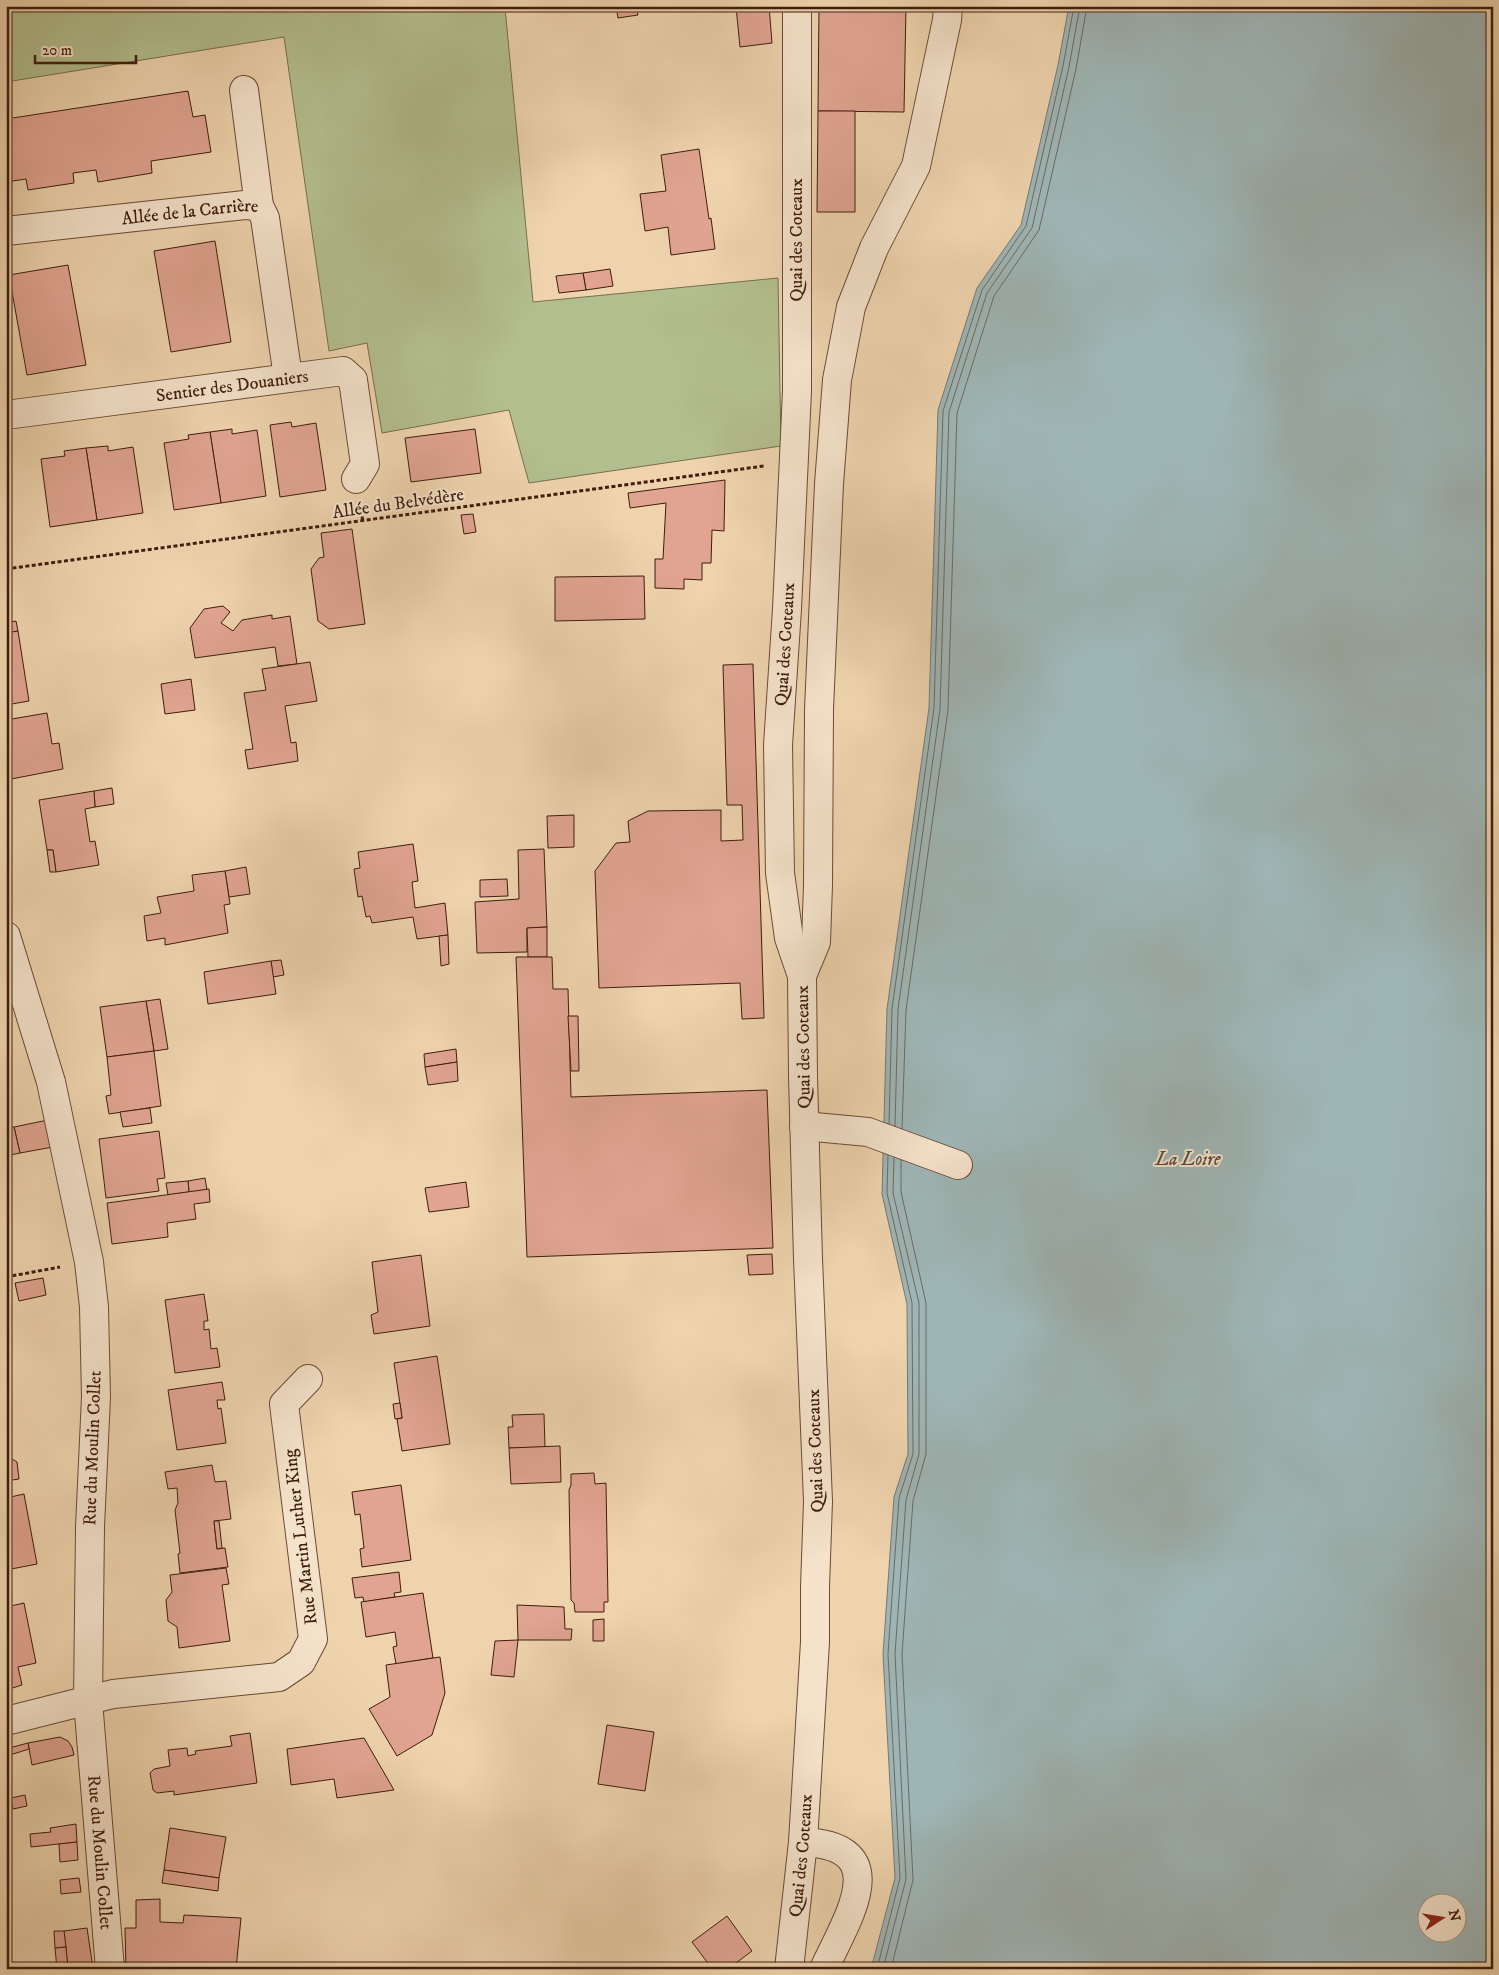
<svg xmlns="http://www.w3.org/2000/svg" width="1499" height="1975" viewBox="0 0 1499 1975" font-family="'IM FELL DW Pica',serif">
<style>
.green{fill:#b3be8e;stroke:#796e4e}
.water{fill:#9eb5b5;stroke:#787872;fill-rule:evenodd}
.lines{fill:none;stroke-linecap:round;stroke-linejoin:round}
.shore{stroke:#6e6962;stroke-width:1}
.building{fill:#e0a491;stroke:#3f1d0e}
.minor-casing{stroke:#6b4a36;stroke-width:30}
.path{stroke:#3f1d0e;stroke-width:3;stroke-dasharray:4 2.5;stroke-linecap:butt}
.minor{stroke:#f4e2ca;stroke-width:28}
.labels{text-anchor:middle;stroke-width:4;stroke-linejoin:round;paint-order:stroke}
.street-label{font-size:18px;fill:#3f1d0e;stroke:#f4e2ca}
.water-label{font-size:19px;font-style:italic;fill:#5c4b40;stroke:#f4e2ca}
</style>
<rect width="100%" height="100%" fill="#eed3ad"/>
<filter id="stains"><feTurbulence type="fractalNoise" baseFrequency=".004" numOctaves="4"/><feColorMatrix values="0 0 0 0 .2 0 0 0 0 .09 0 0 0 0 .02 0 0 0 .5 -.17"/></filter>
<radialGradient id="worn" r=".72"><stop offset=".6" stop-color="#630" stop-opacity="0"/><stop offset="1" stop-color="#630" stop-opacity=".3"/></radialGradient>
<polygon class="green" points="6,6 480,6 505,8 533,302 778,278 781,446 529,483 509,410 382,433 367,343 329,351 284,37 6,82"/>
<path class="water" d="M1069 6H1493V1969H871L895 1878 883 1654 894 1497 908 1454 907 1304 882 1194 887 1009 929 708 938 410 977 288 1021 225 1058 65ZM1426 1902H1456V1932H1426Z"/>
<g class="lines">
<g class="shore">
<polyline points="889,1124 892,1009 934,708 943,411 982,290 1026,226 1063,66 1074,6"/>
<polyline points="895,1126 898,1009 940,709 949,412 987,293 1032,228 1069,67 1080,6"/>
<polyline points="902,1129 906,1010 948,710 957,413 994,296 1039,230 1076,69 1087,6"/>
<polyline points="877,1969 900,1878 888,1654 899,1498 913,1454 912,1303 887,1193 888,1155"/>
<polyline points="883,1969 906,1879 895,1654 906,1500 919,1454 919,1303 893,1193 894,1158"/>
<polyline points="891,1969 913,1880 902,1654 913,1501 926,1454 926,1303 901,1192 901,1160"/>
</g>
</g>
<g class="building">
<polygon points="616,6 636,6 638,15 618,18"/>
<polygon points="706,6 769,6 772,43 740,47 736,7 707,10"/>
<polygon points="819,6 906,6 904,112 818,111"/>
<polygon points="188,91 193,117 205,115 211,152 151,161 152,173 98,182 96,170 73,173 74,183 28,190 26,179 6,182 6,119"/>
<polygon points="818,111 855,111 855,212 817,212"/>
<polygon points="699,149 709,219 711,218 715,249 671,255 668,227 645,231 640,194 666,191 661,155"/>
<polygon points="215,241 231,342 171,352 154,251"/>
<polygon points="68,265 86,365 27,375 9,275"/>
<polygon points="610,269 613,286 586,290 583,273"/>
<polygon points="583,273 586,290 559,293 556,276"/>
<polygon points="291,422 292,427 316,423 326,490 280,497 270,425"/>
<polygon points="232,429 232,434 257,430 266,496 221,503 210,432"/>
<polygon points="475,429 481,473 411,482 405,438"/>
<polygon points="210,432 221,503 174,510 164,443 189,439 188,435"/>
<polygon points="108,446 108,451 133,447 143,513 97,520 86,448"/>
<polygon points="86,448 97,520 50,527 41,459 65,456 64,451"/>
<polygon points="725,480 724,531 712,530 711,563 702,563 702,580 684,579 684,589 655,588 655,559 663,559 666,503 630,508 628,493"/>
<polygon points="473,514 476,532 464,534 461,515"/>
<polygon points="352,529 365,624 329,629 318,621 311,569 319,558 324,557 321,533"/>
<polygon points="644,576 645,619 555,621 555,577"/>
<polygon points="223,606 230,612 221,623 233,631 242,620 272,615 272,619 290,616 297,664 278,666 275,647 195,658 190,628 204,609"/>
<polygon points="16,621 18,631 6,633 6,623"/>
<polygon points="18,631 29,701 6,705 6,633"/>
<polygon points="310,662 317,701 285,706 291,743 296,742 298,761 248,769 245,750 253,749 244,693 266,690 262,669"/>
<polygon points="753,664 764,1018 742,1019 740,983 599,988 595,871 616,843 630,842 628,821 648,811 721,810 721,841 743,840 742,805 727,805 723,665"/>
<polygon points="191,679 195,710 165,714 161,684"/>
<polygon points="47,713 52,744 59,743 63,769 6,780 6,720"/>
<polygon points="112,788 114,804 95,807 94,791"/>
<polygon points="94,791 95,807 85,809 90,842 95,841 99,865 56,872 53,850 47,850 39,800"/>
<polygon points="574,815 574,847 548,848 547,816"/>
<polygon points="413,844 418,881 412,882 415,908 445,903 448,935 417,939 413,917 372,923 370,916 366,917 362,896 358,897 354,869 360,868 358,852"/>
<polygon points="544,849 547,927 527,928 527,952 477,953 475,902 519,899 518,850"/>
<polygon points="47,850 53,850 56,872 50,872"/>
<polygon points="246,867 250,894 229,897 225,871"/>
<polygon points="225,871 230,904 224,905 228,933 165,945 165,938 147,941 144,916 161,913 157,897 194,891 192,875"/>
<polygon points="507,879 508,896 480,897 480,880"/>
<polygon points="547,927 547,957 528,957 527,928"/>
<polygon points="448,935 449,964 441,966 439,936"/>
<polygon points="516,957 552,957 553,989 568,989 571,1097 767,1090 773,1248 527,1257"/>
<polygon points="281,960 284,975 273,977 271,961"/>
<polygon points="271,961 276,994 208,1004 204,972"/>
<polygon points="160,999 168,1049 154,1051 146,1001"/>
<polygon points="146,1001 154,1051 107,1057 100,1007"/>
<polygon points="568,1016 578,1016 579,1071 571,1071"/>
<polygon points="456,1049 457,1062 425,1067 424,1054"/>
<polygon points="154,1051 161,1106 109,1114 106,1096 111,1095 107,1057"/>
<polygon points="457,1062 458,1081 428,1085 425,1067"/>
<polygon points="150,1108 152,1123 123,1127 120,1112"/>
<polygon points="48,1120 53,1147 20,1153 14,1127"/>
<polygon points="14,1127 20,1153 6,1156 6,1128"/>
<polygon points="159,1131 165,1178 157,1179 159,1191 106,1198 99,1139"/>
<polygon points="205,1178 207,1190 189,1192 188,1181"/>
<polygon points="188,1181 189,1192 168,1195 166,1183"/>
<polygon points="466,1182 469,1207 429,1212 425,1188"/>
<polygon points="209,1189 210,1202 194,1204 196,1219 167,1223 168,1237 112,1244 107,1203"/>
<polygon points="772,1254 773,1274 749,1275 747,1255"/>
<polygon points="421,1255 430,1326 374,1334 371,1315 378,1312 372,1262"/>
<polygon points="43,1278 46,1295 19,1301 15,1283"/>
<polygon points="204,1294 208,1321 204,1321 204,1330 209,1329 211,1349 217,1348 220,1367 175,1373 165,1300"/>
<polygon points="437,1356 450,1444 402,1451 397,1419 402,1418 394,1363"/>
<polygon points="222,1382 225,1400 217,1400 218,1409 221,1408 226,1443 177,1450 168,1390"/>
<polygon points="400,1403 402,1418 395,1419 393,1404"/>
<polygon points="544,1414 545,1447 509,1448 508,1427 513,1427 512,1415"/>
<polygon points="6,1441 9,1457 17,1462 19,1479 6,1481"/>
<polygon points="560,1446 561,1482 511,1484 509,1448"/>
<polygon points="212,1465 215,1482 226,1481 231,1519 214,1521 217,1549 225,1548 228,1567 180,1573 178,1554 180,1553 175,1510 178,1503 177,1488 168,1489 165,1472"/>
<polygon points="594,1473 595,1484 606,1483 608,1602 604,1602 604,1612 575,1612 574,1603 571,1600 569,1490 571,1485 571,1474"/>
<polygon points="401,1485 411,1560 362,1567 360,1549 364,1548 360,1514 355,1515 352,1492"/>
<polygon points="24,1494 37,1564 6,1570 6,1498"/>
<polygon points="214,1521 219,1521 222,1548 217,1549"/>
<polygon points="226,1568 229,1584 222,1585 230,1641 179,1648 177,1627 168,1621 166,1600 172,1592 170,1575"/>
<polygon points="399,1572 401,1592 394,1593 395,1597 364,1602 363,1597 355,1598 352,1578"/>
<polygon points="423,1593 433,1658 396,1664 393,1647 397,1646 395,1632 366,1637 361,1602"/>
<polygon points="24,1603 36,1663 18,1667 22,1685 6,1690 6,1607"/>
<polygon points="517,1605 564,1607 565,1629 572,1629 571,1640 518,1640"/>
<polygon points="604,1619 604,1641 593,1641 593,1620"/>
<polygon points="518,1640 514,1677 491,1675 495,1641"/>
<polygon points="440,1657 445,1693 432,1735 397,1756 369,1709 390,1697 386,1665"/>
<polygon points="607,1725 654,1732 645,1791 598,1784"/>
<polygon points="250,1733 257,1783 174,1795 174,1791 157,1793 153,1790 150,1773 154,1769 170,1766 168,1750 187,1748 188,1756 196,1754 195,1751 232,1746 230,1736"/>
<polygon points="60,1737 68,1741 72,1747 74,1755 32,1765 28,1743"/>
<polygon points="364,1738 394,1790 337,1798 334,1779 291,1785 287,1749"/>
<polygon points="28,1743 29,1749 10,1755 9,1748"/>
<polygon points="25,1795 27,1806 13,1809 11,1798"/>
<polygon points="76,1824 77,1842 31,1847 30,1834 51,1832 50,1828"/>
<polygon points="170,1828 226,1837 219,1878 164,1870"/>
<polygon points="77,1842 78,1860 60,1862 59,1844"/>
<polygon points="6,1854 10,1899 6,1900"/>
<polygon points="164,1870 219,1878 218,1891 162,1883"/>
<polygon points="79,1878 81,1892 61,1894 60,1880"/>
<polygon points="160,1899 160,1922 183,1923 184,1915 241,1918 236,1969 205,1969 169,1965 126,1967 125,1928 136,1928 136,1900"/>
<polygon points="727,1916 752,1951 728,1969 710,1969 710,1966 692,1942"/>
<polygon points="87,1928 93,1968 68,1969 64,1931"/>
<polygon points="54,1931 64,1931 66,1947 55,1948"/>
<polygon points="66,1947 68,1969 57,1969 55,1948"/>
<polygon points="56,1963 57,1969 41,1969 41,1964"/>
<polygon points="161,1965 161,1969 126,1969 126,1967"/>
</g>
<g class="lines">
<defs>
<g id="minor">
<polyline points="244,90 259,206"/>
<path id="s1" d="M6 231 245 205 259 206 265 218 288 377"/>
<path id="s2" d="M6 415 343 371 353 380 365 464 356 479"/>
<path id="s3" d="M6 936 51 1082 89 1262 94 1307 96 1397 90 1527 88 1701 110 1969"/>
<polyline points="802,976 816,942 818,885 819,709 829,484 837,380 851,307 874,248 916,166 947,20 948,6"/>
<polyline points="804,1126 868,1132 958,1165"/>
<polyline points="6,1721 113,1694 279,1677 301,1662 313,1639 284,1404 308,1379"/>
<path d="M803 1842C897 1846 846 1920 824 1969"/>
<path id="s4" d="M789 1969 803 1842 815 1642V1587L818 1501 808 1259 803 1076 802 976 789 938 780 873 778 745 787 609 797 391V6"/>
</g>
</defs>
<use href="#minor" class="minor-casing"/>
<g class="path">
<polyline points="361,510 363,522"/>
<polyline points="6,569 764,466"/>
<polyline points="6,1277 60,1267"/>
</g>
<use href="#minor" class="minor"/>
</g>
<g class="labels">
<g class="street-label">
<text dy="6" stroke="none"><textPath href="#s1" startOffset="185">Allée de la Carrière</textPath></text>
<text transform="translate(796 240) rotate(-90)" y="6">Quai des Coteaux</text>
<text dy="6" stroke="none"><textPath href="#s2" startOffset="228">Sentier des Douaniers</textPath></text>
<text transform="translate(398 503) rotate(-8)" y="6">Allée du Belvédère</text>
<text dy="6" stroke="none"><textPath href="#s4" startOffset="1329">Quai des Coteaux</textPath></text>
<text transform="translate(803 1047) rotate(-91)" y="6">Quai des Coteaux</text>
<text transform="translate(92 1448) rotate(-88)" y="6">Rue du Moulin Collet</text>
<text transform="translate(815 1451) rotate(-92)" y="6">Quai des Coteaux</text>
<text transform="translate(300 1537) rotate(-97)" y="6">Rue Martin Luther King</text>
<text dy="6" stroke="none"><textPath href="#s3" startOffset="928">Rue du Moulin Collet</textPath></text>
<text dy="6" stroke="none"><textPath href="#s4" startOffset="114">Quai des Coteaux</textPath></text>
</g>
<g class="water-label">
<text x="1188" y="1165">La Loire</text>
</g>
</g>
<rect width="1499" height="1975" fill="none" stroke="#eed3ad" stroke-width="25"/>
<rect x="8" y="8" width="1484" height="1960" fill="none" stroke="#3f1d0e" stroke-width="2.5"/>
<rect x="12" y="12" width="1474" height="1950" fill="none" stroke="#3f1d0e"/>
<g transform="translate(1442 1918) rotate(78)"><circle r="24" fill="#f4e2ca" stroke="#ac937f"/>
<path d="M0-4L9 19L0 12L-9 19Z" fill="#8f2418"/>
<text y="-8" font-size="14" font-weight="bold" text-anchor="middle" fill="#3f1d0e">N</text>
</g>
<path d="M35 55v8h101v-8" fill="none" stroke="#3f1d0e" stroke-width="2.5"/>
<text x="42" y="55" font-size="15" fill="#3f1d0e" stroke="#f4e2ca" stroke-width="4" paint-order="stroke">20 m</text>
<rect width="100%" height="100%" filter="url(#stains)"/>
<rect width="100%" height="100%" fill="url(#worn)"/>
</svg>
